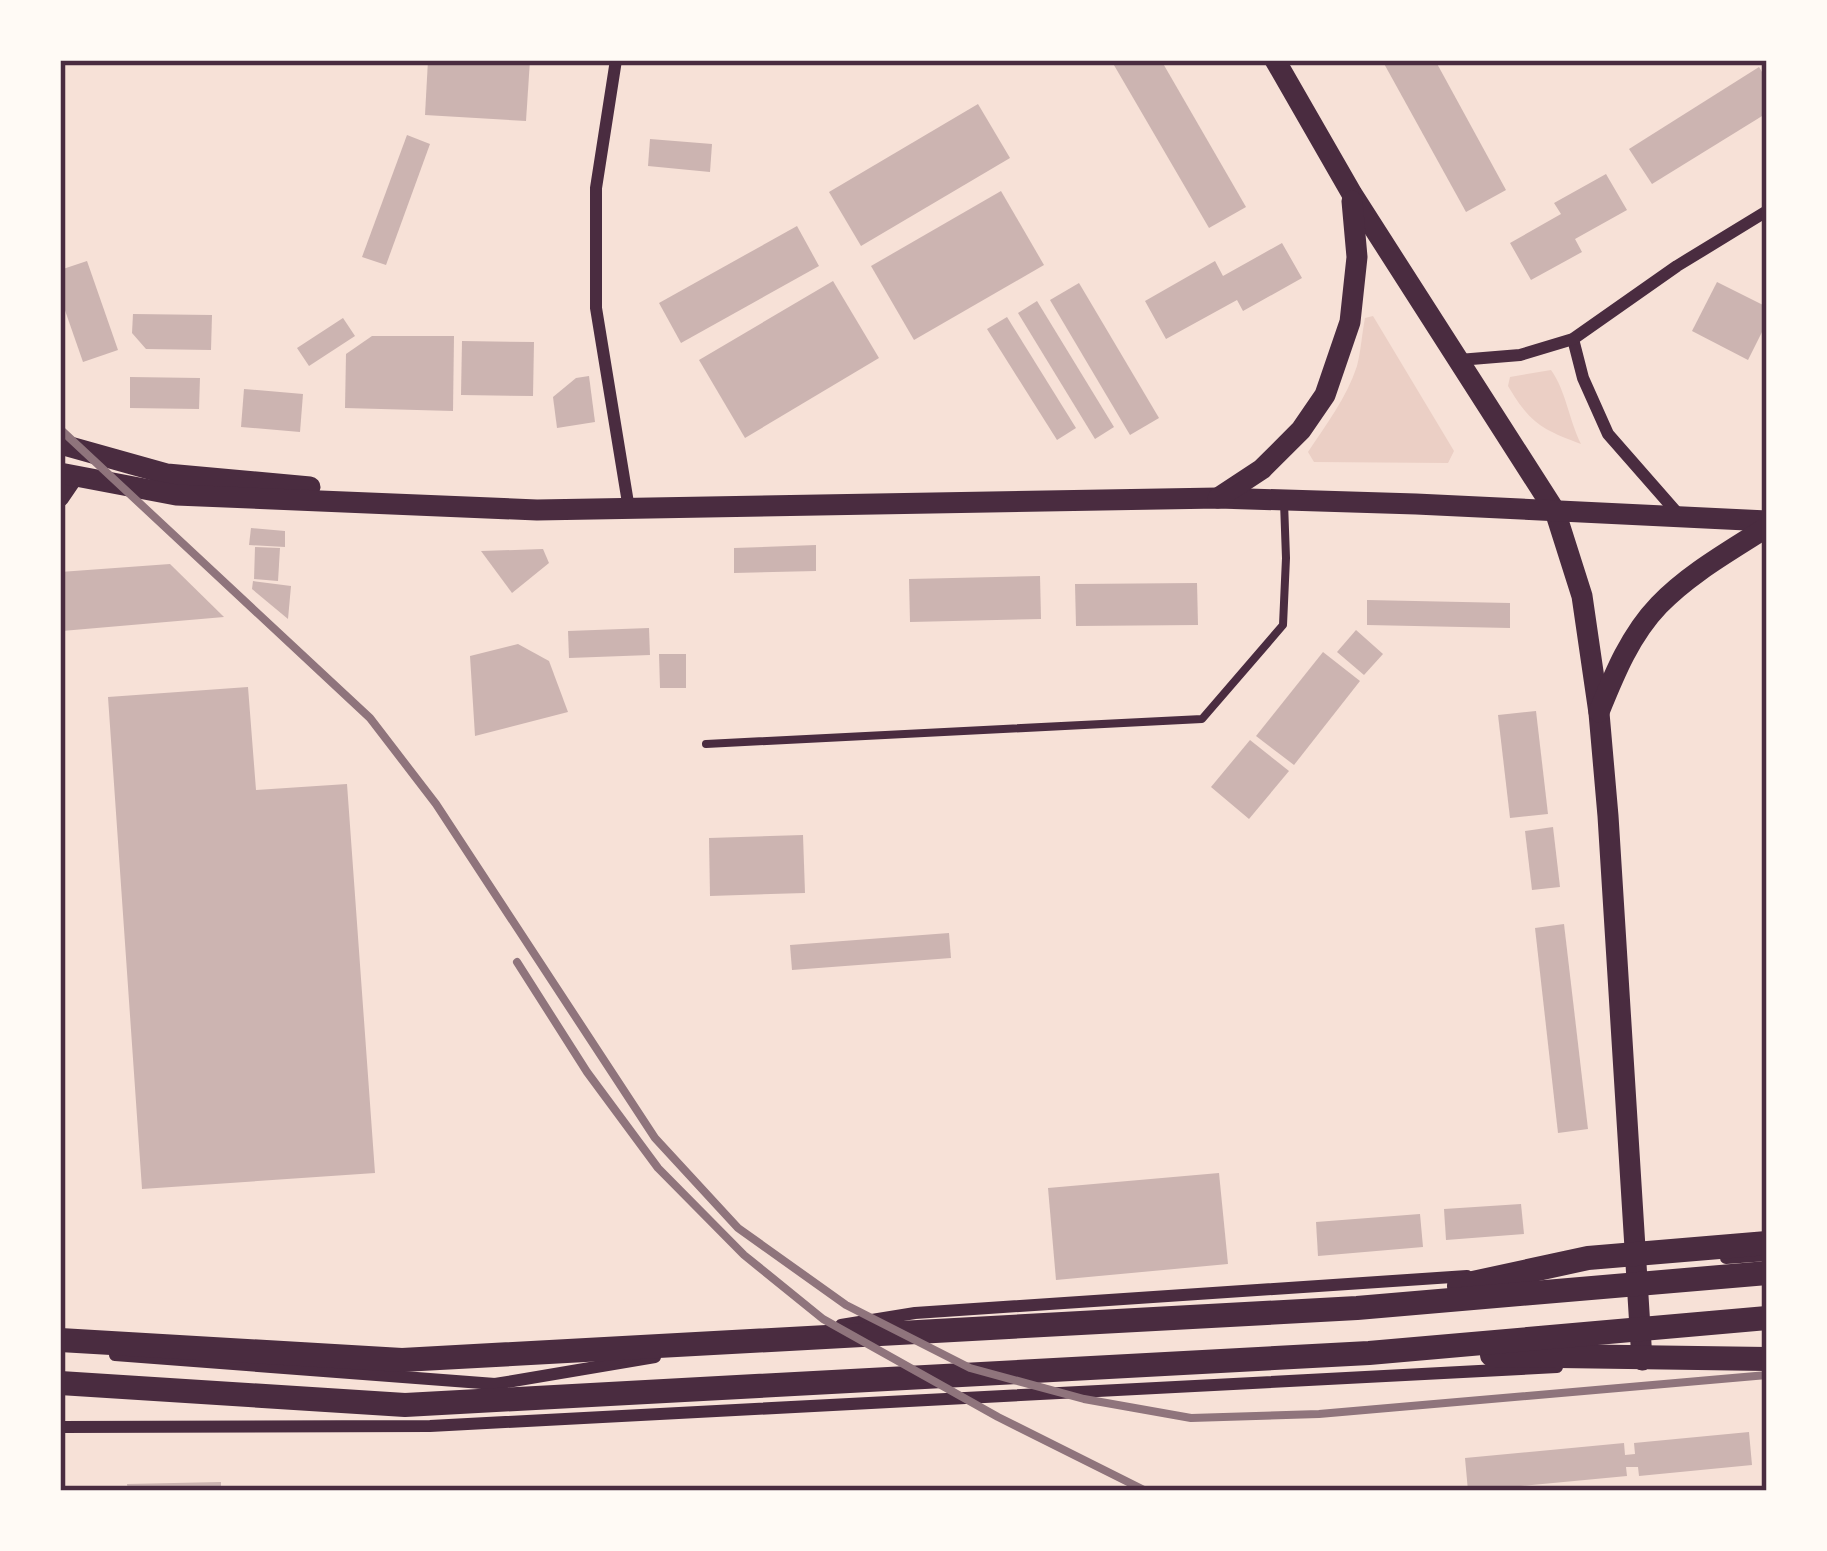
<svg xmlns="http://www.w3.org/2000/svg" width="1827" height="1551" viewBox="0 0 1827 1551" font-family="'Exo 2',sans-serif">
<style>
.green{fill:#ebcfc5}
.building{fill:#ccb4b1}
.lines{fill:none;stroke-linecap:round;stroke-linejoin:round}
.service{stroke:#4a2c40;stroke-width:8}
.minor{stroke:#4a2c40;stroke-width:12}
.tertiary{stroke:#4a2c40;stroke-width:18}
.secondary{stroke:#4a2c40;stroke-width:21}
.trunk{stroke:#4a2c40;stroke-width:24}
.rail{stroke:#8f747c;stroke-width:8}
.neatline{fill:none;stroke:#4a2c40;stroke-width:4.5}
</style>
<rect width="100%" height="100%" fill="#f7e1d7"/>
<g class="green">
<path d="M1373 316 1454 451 1448 463 1314 462 1308 452C1326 425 1347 397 1357 366 1361 351 1362 333 1365 318Z"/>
<path d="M1551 370C1566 391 1569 420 1581 444 1541 429 1530 423 1508 386L1510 377Z"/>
</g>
<g class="building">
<polygon points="428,60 530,60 526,121 425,115"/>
<polygon points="1111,60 1161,60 1246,207 1209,228"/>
<polygon points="1382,60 1435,60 1506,190 1466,212"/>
<polygon points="1759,67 1767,80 1767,113 1652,184 1629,149"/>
<polygon points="978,104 1010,158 861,246 829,192"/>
<polygon points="407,135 430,144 386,265 362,257"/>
<polygon points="650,139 712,144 710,172 648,166"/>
<polygon points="1606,174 1627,210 1575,239 1582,252 1531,280 1510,243 1561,214 1554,203"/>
<polygon points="1001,191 1044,265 914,340 871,266"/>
<polygon points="797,226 819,266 681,343 659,303"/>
<polygon points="1282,243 1302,278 1243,311 1237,300 1166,339 1145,301 1215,261 1223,276"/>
<polygon points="87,261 118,350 83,362 60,296 60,270"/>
<polygon points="833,281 879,358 745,438 699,360"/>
<polygon points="1717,282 1767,307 1767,322 1748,360 1692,331"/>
<polygon points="1079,283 1159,418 1130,435 1050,300"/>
<polygon points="1037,301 1114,427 1095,439 1018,313"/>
<polygon points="133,314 212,315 211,350 146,349 132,333"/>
<polygon points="1007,317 1076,428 1057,440 987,329"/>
<polygon points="343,318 355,336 309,366 297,348"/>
<polygon points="372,336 454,336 453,411 345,408 346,354"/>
<polygon points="462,341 534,342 533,396 461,395"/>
<polygon points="589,376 595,422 557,428 553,397 576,378"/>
<polygon points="130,377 200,378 199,409 130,408"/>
<polygon points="244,389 303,394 300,432 241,427"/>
<polygon points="251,528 285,531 285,547 249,545"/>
<polygon points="816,545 816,571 734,573 734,548"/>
<polygon points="255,547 280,548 278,581 254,579"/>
<polygon points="543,549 549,563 512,593 481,551"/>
<polygon points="170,564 224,617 62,631 60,572"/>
<polygon points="1040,576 1041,619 910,622 909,579"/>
<polygon points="253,581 291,586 288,619 252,589"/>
<polygon points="1197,583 1198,625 1076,626 1075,584"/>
<polygon points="1367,600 1510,603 1510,628 1367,625"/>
<polygon points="649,628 650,655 569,658 568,631"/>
<polygon points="1356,630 1383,654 1364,675 1337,652"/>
<polygon points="518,644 549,661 568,712 475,736 470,656"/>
<polygon points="1323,652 1360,681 1294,765 1256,736"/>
<polygon points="659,654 686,654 686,688 660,688"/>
<polygon points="248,687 256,790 347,784 375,1173 142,1189 108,697"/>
<polygon points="1536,711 1548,814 1510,818 1498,715"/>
<polygon points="1250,740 1289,771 1249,819 1211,787"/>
<polygon points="1553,827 1560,887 1532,890 1525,831"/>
<polygon points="803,835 805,893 710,896 709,838"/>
<polygon points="1564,924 1588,1129 1558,1133 1535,928"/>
<polygon points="949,933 951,958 792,970 790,945"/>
<polygon points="1219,1173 1228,1264 1056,1280 1048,1188"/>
<polygon points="1521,1204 1524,1234 1446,1240 1444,1209"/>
<polygon points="1420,1214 1423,1247 1318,1256 1316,1222"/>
<polygon points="1749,1432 1752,1465 1639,1476 1638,1467 1626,1467 1627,1476 1468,1491 1465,1458 1624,1443 1625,1455 1635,1454 1634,1443"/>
<polygon points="221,1482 221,1491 128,1491 127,1484"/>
</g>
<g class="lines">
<polyline class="service" points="706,744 1202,719 1283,625 1286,558 1284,502"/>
<g class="minor">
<polyline points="616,60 596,188 596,308 629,509"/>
<polyline points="1573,339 1583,378 1608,434 1679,515"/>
<polyline points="1459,360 1520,355 1573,339 1677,266 1767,211"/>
<polyline points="1726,1258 1767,1255"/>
<polyline points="841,1325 915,1313 1467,1276"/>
<polyline points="115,1355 495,1384 655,1357"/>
<polyline points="60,1427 430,1426 1557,1367"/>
</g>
<polyline class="tertiary" points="60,498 75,476"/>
<g class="secondary">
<polyline points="1275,60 1352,194 1555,511 1582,596 1599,713 1608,816 1642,1360"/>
<polyline points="60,444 167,474 310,487"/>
<polyline points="60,473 176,495 537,510 1218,498 1416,504 1767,521"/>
<polyline points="1218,498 1262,469 1301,430 1325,395 1350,322 1357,257 1352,201"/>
<path d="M1599 712C1614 675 1630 635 1659 605 1690 573 1730 551 1767 527"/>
</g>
<g class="trunk">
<polyline points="1459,1286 1588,1258 1767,1243"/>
<polyline points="60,1340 402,1360 1357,1308 1767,1273"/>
<polyline points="1492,1355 1767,1359"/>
<polyline points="60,1383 405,1405 1369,1353 1767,1318"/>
</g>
<g class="rail">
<polyline points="60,429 370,718 436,804 655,1138 738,1228 846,1305 970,1368 1084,1399 1191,1418 1319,1414 1767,1375"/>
<polyline points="517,962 587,1072 658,1168 744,1255 823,1319 998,1417 1146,1491"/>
</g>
</g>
<rect width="1827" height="1551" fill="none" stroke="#fffaf5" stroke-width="126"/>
<rect x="63" y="63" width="1701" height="1425" class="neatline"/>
</svg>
